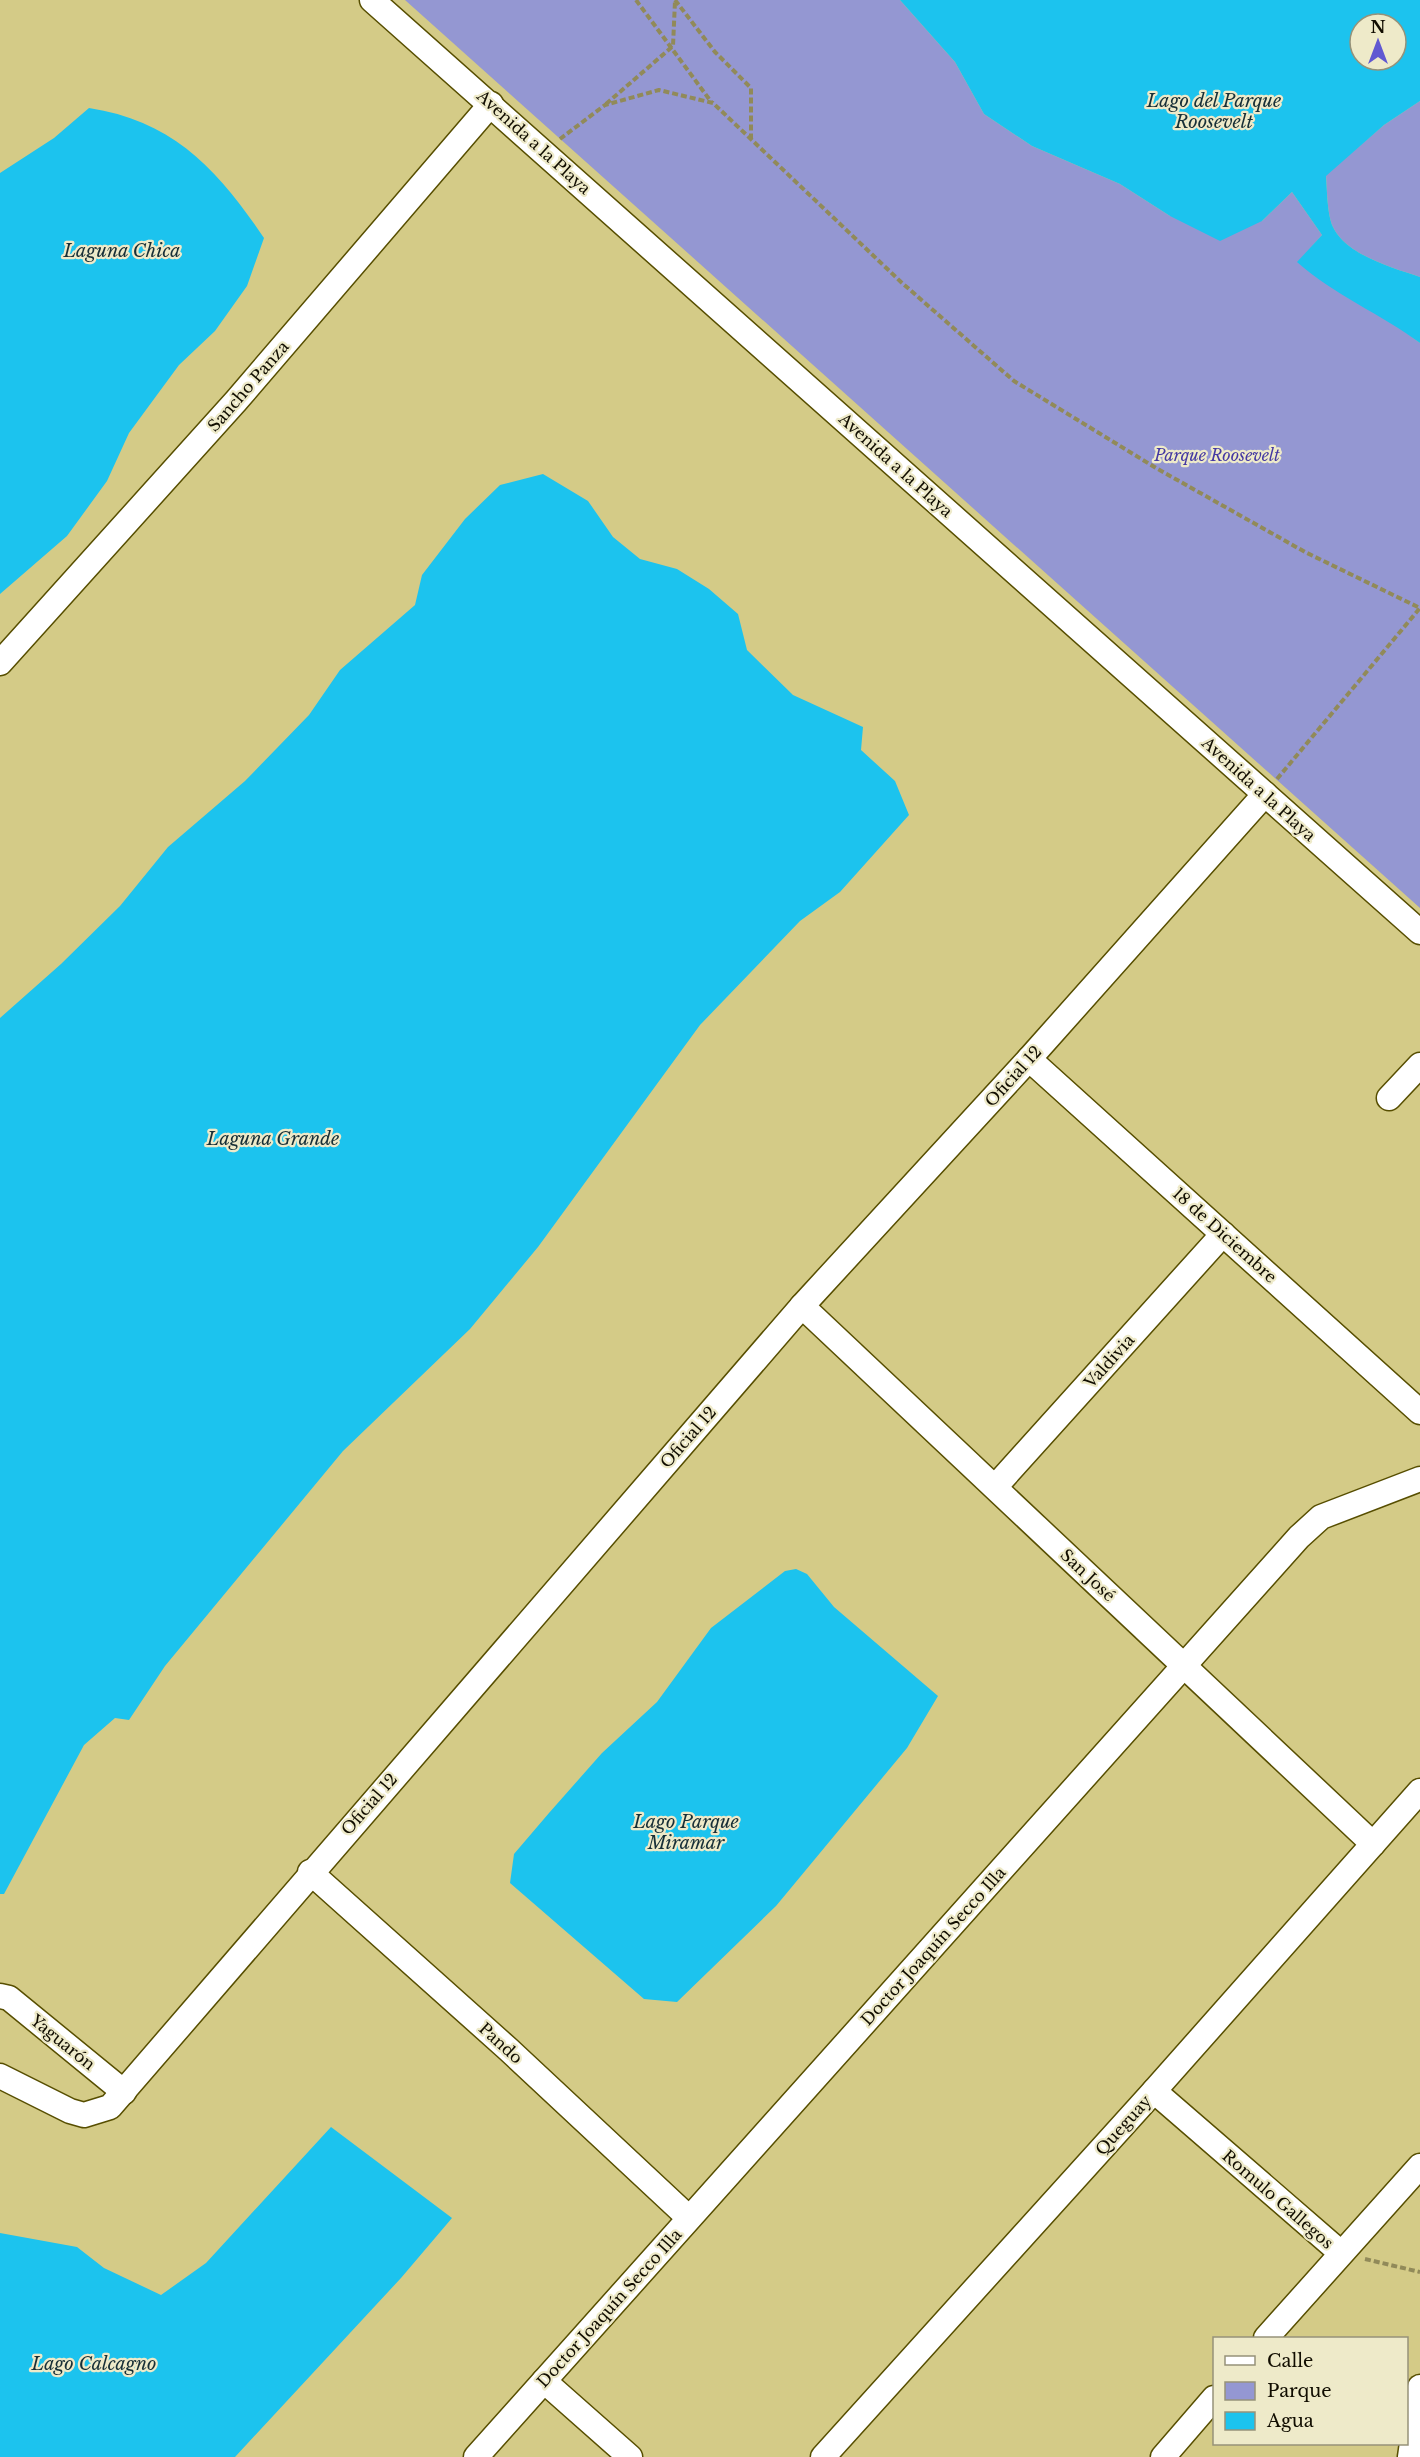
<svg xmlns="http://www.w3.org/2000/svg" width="1420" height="2457" viewBox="0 0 1420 2457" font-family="'Libre Baskerville',serif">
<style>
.green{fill:#9497d2}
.water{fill:#1cc3ee;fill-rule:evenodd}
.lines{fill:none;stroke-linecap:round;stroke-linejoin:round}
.minor-casing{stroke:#574e00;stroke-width:27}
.path{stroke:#918a59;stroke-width:4;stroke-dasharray:6 3;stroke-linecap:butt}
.minor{stroke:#fff;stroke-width:24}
.labels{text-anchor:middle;stroke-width:4.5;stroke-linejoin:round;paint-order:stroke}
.street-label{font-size:16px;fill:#110d00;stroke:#eeeac9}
.park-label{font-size:16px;font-style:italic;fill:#4438a3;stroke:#eeeac9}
.water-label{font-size:18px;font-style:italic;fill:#172f37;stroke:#eeeac9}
</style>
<rect width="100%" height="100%" fill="#d4cb87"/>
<g class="green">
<polygon points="405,0 900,0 955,62 984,114 1032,146 1120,184 1170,216 1262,221 1292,192 1322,235 1298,262 1389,320 1420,343 1420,908"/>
<path d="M1420 101V277C1391 267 1337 253 1330 218 1327 204 1327 189 1326 175L1384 125Z"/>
</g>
<g class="water">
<path d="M900 0H1420V101L1384 125 1326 176C1327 189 1327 204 1330 218 1337 253 1391 267 1420 277V343C1381 314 1334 295 1297 262L1322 235 1292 192 1262 221 1220 241 1170 216 1120 184 1032 146 984 114 955 62ZM1360 24H1396V60H1360Z"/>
<path d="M89 108C174 121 218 170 264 238L247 286 215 331 179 365 129 433 107 481 67 536 0 594V173L54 138Z"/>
<polygon points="543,474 588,501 613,537 640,559 677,569 709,589 738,614 747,650 793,695 863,727 861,750 895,781 909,815 840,892 800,921 700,1025 538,1247 470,1329 343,1451 165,1666 129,1720 115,1718 84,1745 4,1894 0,1894 0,1018 61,964 120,906 168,847 245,781 309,715 340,670 415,605 422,575 465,519 500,485"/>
<polygon points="796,1569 807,1574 834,1607 938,1696 907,1748 776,1906 677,2002 644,1999 510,1883 514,1854 549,1813 602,1753 657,1702 711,1628 785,1571"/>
<polygon points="331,2127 452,2218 401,2278 235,2457 0,2457 0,2233 77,2247 104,2268 161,2295 206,2263"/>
</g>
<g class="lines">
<defs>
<g id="minor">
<polyline points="372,0 1420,932"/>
<polyline points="0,663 236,401 491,104"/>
<polyline points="1029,1059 1420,1412"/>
<polyline points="1389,1098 1420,1065"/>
<polyline points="802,1306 1373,1844"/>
<polyline points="995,1487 1223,1234"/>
<polyline points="310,1872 508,2049 689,2218"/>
<polyline points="0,1996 9,1998 124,2092"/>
<polyline points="0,2076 70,2111 84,2115 110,2107 802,1306 1029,1059 1265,794"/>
<polyline points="1154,2091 1341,2253"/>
<polyline points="1266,2338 1420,2166"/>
<polyline points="544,2381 630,2457"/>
<polyline points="476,2457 1299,1537 1321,1517 1420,1479"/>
<polyline points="823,2457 1154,2091 1420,1791"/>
<polyline points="1163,2457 1214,2398"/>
<polyline points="1410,2457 1420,2387"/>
</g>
</defs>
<use href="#minor" class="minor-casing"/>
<g class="path">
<polyline points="636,0 712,103"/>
<polyline points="675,0 715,52 751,88 751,139"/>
<polyline points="606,104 673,46 675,1"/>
<polyline points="560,139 605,105 659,90 713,103 901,282 1014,381 1156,468 1305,552 1420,608"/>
<polyline points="1277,779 1420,608"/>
<polyline points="1365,2259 1420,2272"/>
</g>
<use href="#minor" class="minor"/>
</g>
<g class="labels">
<g class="street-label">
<text transform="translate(534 142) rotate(42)" y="6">Avenida a la Playa</text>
<text transform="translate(248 386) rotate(-49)" y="6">Sancho Panza</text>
<text transform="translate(896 465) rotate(42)" y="6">Avenida a la Playa</text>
<text transform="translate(1259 789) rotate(42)" y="6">Avenida a la Playa</text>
<text transform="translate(1013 1076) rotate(-48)" y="6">Oficial 12</text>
<text transform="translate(1225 1235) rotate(42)" y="6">18 de Diciembre</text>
<text transform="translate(1109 1361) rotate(-48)" y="6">Valdivia</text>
<text transform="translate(688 1437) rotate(-49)" y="6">Oficial 12</text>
<text transform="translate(1088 1575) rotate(43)" y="6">San José</text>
<text transform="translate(369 1804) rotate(-49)" y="6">Oficial 12</text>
<text transform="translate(933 1946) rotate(-48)" y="6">Doctor Joaquín Secco Illa</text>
<text transform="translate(63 2042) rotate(39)" y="6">Yaguarón</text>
<text transform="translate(501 2043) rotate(42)" y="6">Pando</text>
<text transform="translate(1123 2125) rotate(-48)" y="6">Queguay</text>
<text transform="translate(1278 2199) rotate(41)" y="6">Romulo Gallegos</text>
<text transform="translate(609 2308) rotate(-48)" y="6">Doctor Joaquín Secco Illa</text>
</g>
<g class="park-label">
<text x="1217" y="461">Parque Roosevelt</text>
</g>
<g class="water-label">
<text x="1214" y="107">Lago del Parque<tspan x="1214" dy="21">Roosevelt</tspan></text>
<text x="122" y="257">Laguna Chica</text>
<text x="273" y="1145">Laguna Grande</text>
<text x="686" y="1828">Lago Parque<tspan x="686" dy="21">Miramar</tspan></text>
<text x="94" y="2370">Lago Calcagno</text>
</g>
</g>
<rect x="1213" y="2337" width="195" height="108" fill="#eeeac9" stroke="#969279" stroke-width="1.5"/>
<rect x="1225" y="2356" width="30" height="9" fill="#ffffff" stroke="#969279" stroke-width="1.5"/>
<text x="1267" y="2367" font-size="18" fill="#110d00">Calle</text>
<rect x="1225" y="2382" width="30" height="18" fill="#9497d2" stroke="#969279" stroke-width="1.5"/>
<text x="1267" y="2397" font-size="18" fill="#110d00">Parque</text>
<rect x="1225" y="2412" width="30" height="18" fill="#1cc3ee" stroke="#969279" stroke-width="1.5"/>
<text x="1267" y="2427" font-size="18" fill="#110d00">Agua</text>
<g transform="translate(1378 42)"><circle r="28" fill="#eeeac9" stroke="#969279" stroke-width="1.5"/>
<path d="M0-4.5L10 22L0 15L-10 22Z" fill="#6058d1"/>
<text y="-9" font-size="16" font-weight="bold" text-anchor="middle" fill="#110d00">N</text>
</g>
</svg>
